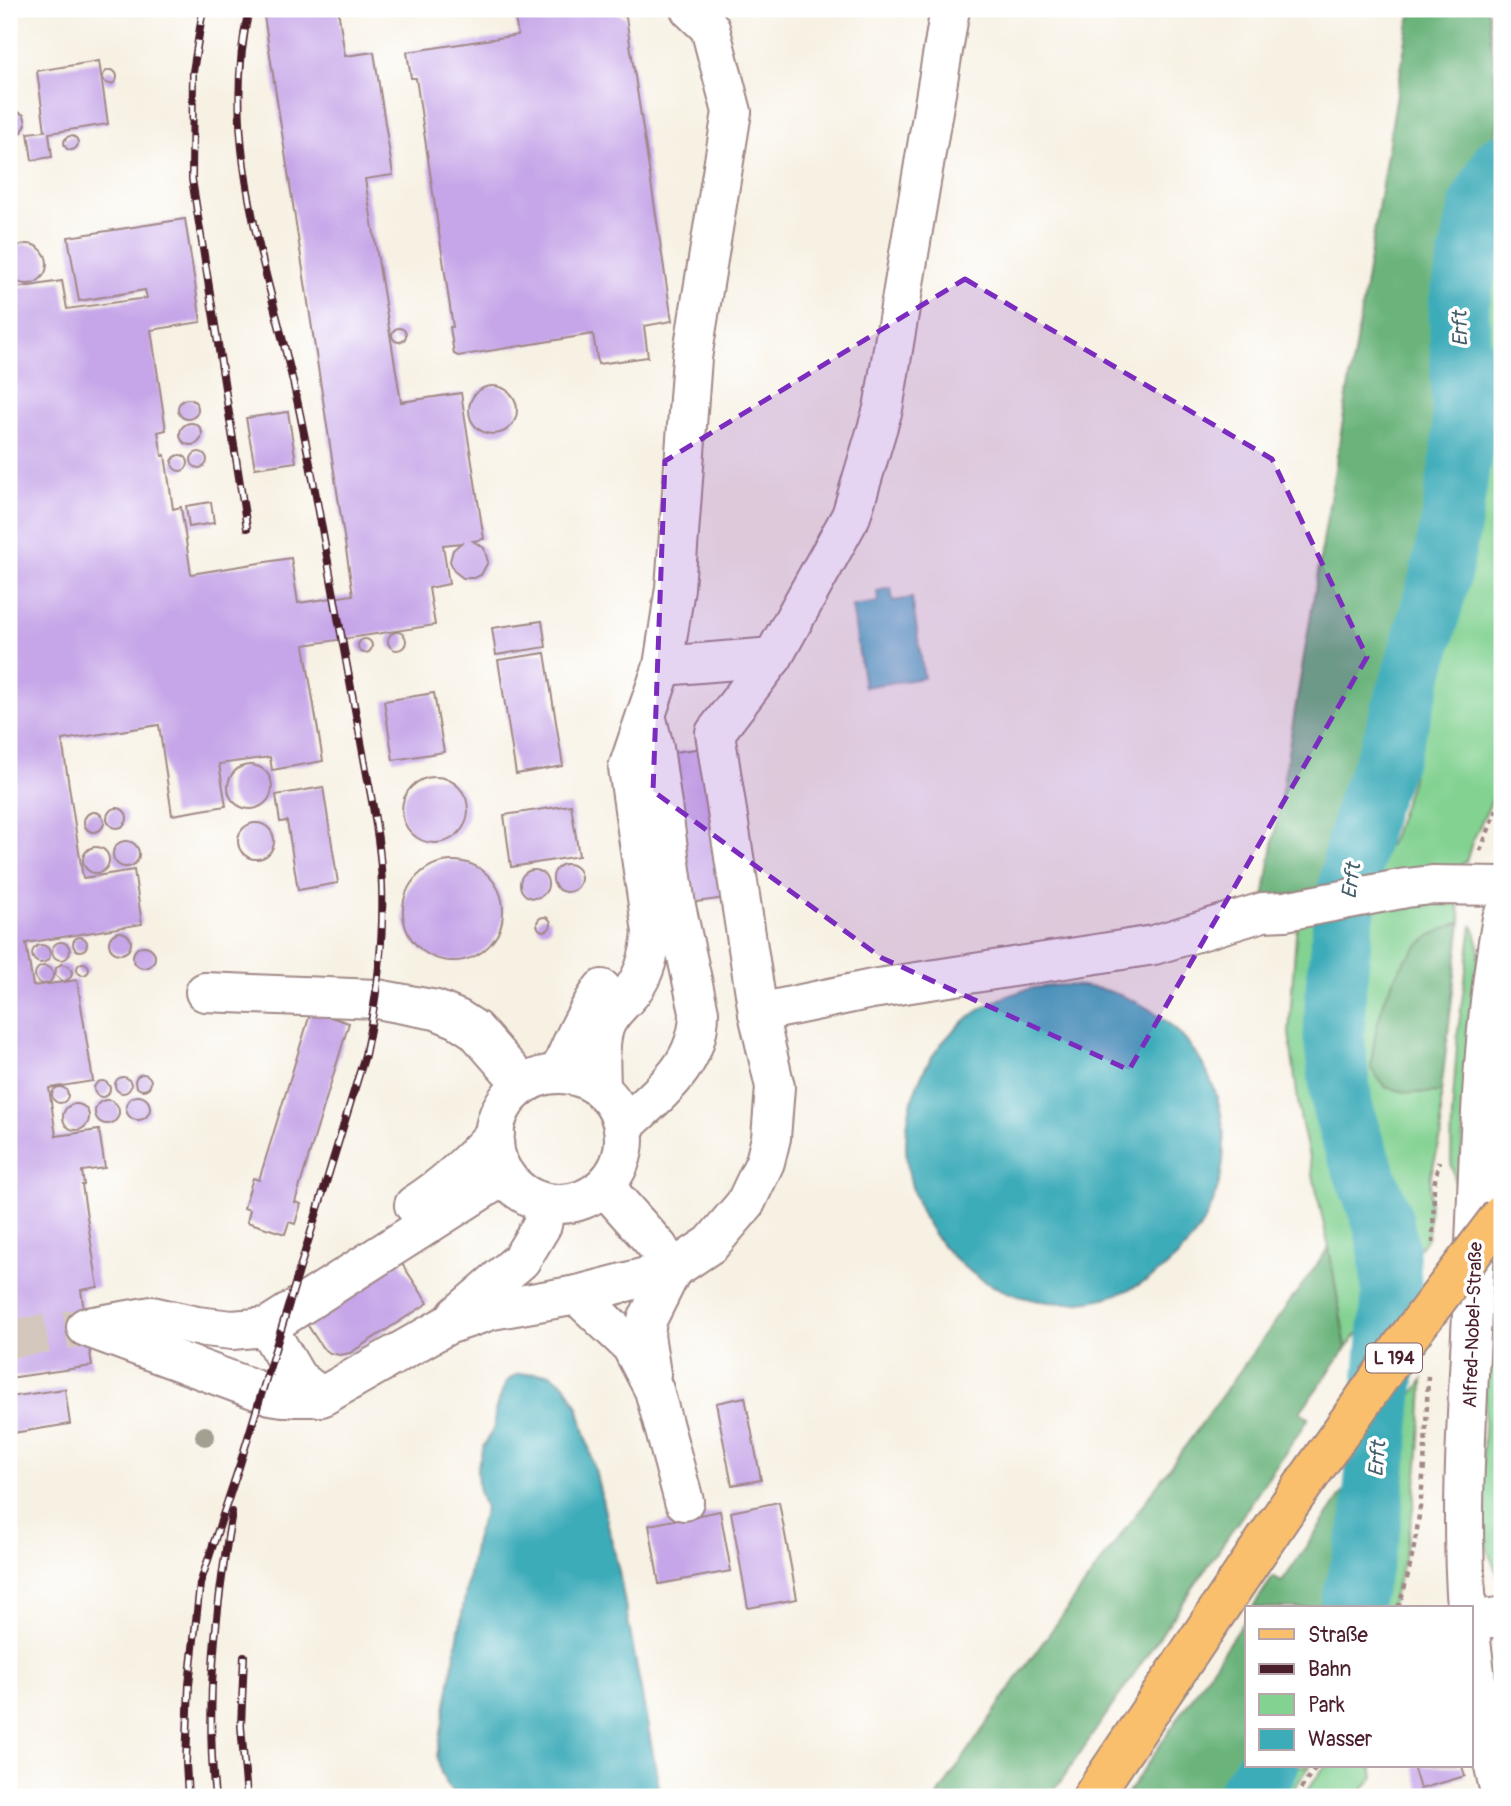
<svg xmlns="http://www.w3.org/2000/svg" width="1511" height="1806" viewBox="0 0 1511 1806" font-family="Pangolin,sans-serif">
<style>
.green{fill:#83d292;stroke:#66785e;stroke-width:2}
.forest{fill:#6ab47c;stroke:#5a6a54;stroke-width:2}
.water{fill:#3dacb9;stroke:#446672;stroke-width:2}
.lines{fill:none;stroke-linecap:round;stroke-linejoin:round}
.river{stroke:#3dacb9;stroke-width:61}
.building{fill:#c6a6e8}
.minor-tunnel{stroke:#d4c7be;stroke-width:38;stroke-dasharray:38 19;stroke-linecap:butt}
.minor-casing{stroke:#a08887;stroke-width:42}
.major-casing{stroke:#a08887;stroke-width:42}
.path{stroke:#a08887;stroke-width:4.5;stroke-dasharray:5 5;stroke-linecap:butt}
.minor{stroke:#fff;stroke-width:38}
.major{stroke:#f9bf6d;stroke-width:38}
.rail-casing{stroke:#4a1f2b;stroke-width:8}
.rail{stroke:#fff;stroke-width:5;stroke-dasharray:16;stroke-linecap:butt}
.major-bridge-casing{stroke:#a08887;stroke-width:42;stroke-linecap:butt}
.major-bridge{stroke:#f9bf6d;stroke-width:38}
.tree{fill:#a3a092}
.marked{fill:#7b2cbf;fill-opacity:0.2;stroke:#7b2cbf;stroke-width:5;stroke-dasharray:14 9;stroke-linejoin:round}
.labels{text-anchor:middle;stroke-width:7;stroke-linejoin:round;paint-order:stroke}
.shield{fill:#fff;stroke:#80626b;stroke-width:2}
.shield-label{font-size:18px;font-weight:bold;fill:#4a1f2b}
.street-label{font-size:19px;fill:#4a1f2b;stroke:#fff}
.water-label{font-size:21px;font-style:italic;fill:#445e6b;stroke:#fff}
</style>
<rect width="100%" height="100%" fill="#fff"/>
<filter id="ink" filterUnits="userSpaceOnUse"><feTurbulence type="fractalNoise" baseFrequency=".0143" numOctaves="2"/><feDisplacementMap in="SourceGraphic" scale="14" xChannelSelector="R" yChannelSelector="G"/><feConvolveMatrix kernelMatrix="1 2 1 2 8 2 1 2 1" color-interpolation-filters="sRGB"/></filter>
<filter id="wash" filterUnits="userSpaceOnUse"><feTurbulence type="fractalNoise" baseFrequency=".00686" numOctaves="4" result="noise"/><feDisplacementMap in="SourceGraphic" scale="28" xChannelSelector="R" yChannelSelector="G"/><feGaussianBlur stdDeviation="1.57" result="paint"/><feColorMatrix in="noise" values="0 0 0 0 0 0 0 0 0 0 0 0 0 0 0 0 0 1.4 0 .05"/><feComposite in="paint" operator="in"/></filter>
<g filter="url(#wash)">
<rect width="100%" height="100%" fill="#f7f1e3"/>
<g class="green">
<polygon points="1502,202 1502,780 1472,842 1466,862 1448,870 1362,885 1391,841 1412,779 1416,715 1464,548 1479,447 1476,381 1477,305 1491,227"/>
<path d="M1454 902 1459 908 1461 922 1432 935 1409 1093 1441 1092V1137L1431 1174 1428 1237 1403 1271C1401 1248 1401 1224 1392 1203 1379 1172 1361 1143 1353 1109 1337 1041 1346 976 1356 908Z"/>
<path d="M1333 913C1326 972 1320 1029 1328 1088 1331 1107 1335 1127 1341 1145 1354 1184 1390 1265 1377 1304 1372 1319 1356 1335 1346 1348L1329 1248 1300 1116 1289 1033 1297 920Z"/>
<polygon points="1472,926 1474,927 1479,948 1458,1193 1451,1163 1452,1116 1458,1031"/>
<polygon points="1490,1289 1502,1302 1502,1580 1498,1576 1486,1545 1480,1519"/>
<path d="M1423 1380C1420 1458 1415 1534 1390 1608H1365L1377 1577 1384 1543 1386 1432Z"/>
<polygon points="1286,1766 1310,1766 1288,1797 1262,1797"/>
<polygon points="1325,1766 1372,1766 1374,1777 1357,1797 1302,1797"/>
</g>
<g class="forest">
<polygon points="1411,9 1488,9 1499,119 1497,130 1453,231 1442,304 1441,412 1444,463 1441,510 1428,569 1393,687 1359,794 1340,845 1334,891 1264,898"/>
<path d="M1461 922 1441 1092 1409 1093 1385 1087 1371 1069C1374 1022 1389 965 1430 936 1439 930 1451 926 1461 922Z"/>
<polygon points="1329,1248 1346,1348 1300,1412 1309,1418 1050,1797 937,1797 1020,1674"/>
<polygon points="1368,1456 1359,1558 1343,1608 1252,1608 1273,1577 1282,1582"/>
<polygon points="1247,1616 1247,1766 1259,1766 1236,1797 1125,1797"/>
</g>
<g class="water">
<polygon points="891,588 893,601 912,598 924,678 864,687 852,606 878,602 877,591"/>
<circle cx="1065" cy="1144" r="159"/>
<polygon points="550,1373 566,1386 578,1407 596,1474 619,1572 661,1797 454,1797 441,1773 437,1756 475,1540 485,1509 478,1487 477,1468 483,1447 494,1428 495,1411 506,1382 517,1374"/>
</g>
<g class="lines">
<g class="river">
<polyline points="1350,1608 1370,1532 1392,1296 1389,1251 1383,1222 1351,1137 1342,1106 1334,1036 1336,986 1343,922 1355,851 1368,803 1391,746 1417,660 1441,572 1452,518 1463,440 1459,304 1480,204 1502,164"/>
<polyline points="1246,1797 1268,1766"/>
</g>
</g>
<g id="blocks">
<g class="building">
<polygon points="314,9 338,9 345,56 374,52 393,175 365,179 401,402 461,393 484,539 473,541 484,548 488,562 481,575 474,578 463,578 454,571 450,561 453,550 461,543 443,545 449,584 429,588 435,625 304,645 323,761 272,770 270,757 219,764 226,806 172,815 159,725 62,740 83,878 134,870 142,924 26,943 33,986 64,982 55,975 56,968 61,964 69,966 72,972 71,977 64,982 77,980 93,1081 49,1088 56,1136 99,1130 105,1168 82,1171 84,1185 82,1185 98,1287 81,1290 92,1366 9,1378 9,289 62,281 67,309 147,298 145,290 79,301 68,237 185,219 201,322 151,330 166,430 158,432 162,456 165,455 173,509 181,507 191,574 291,558 298,603 353,595 264,16"/>
<polygon points="541,9 605,9 626,17 672,321 644,326 648,357 598,364 593,334 458,356 454,354 450,327 453,327 416,78 411,78 407,52 518,35 514,13"/>
<polygon points="99,61 108,124 49,133 52,157 32,160 28,133 45,131 37,71"/>
<circle cx="110" cy="77" r="7"/>
<polygon points="16,111 24,115 26,124 22,132 11,134 9,133 9,112"/>
<circle cx="71" cy="143" r="7"/>
<circle cx="27" cy="264" r="20"/>
<circle cx="399" cy="335" r="7"/>
<circle cx="493" cy="410" r="24"/>
<circle cx="188" cy="409" r="10"/>
<polygon points="288,412 296,462 255,468 246,418"/>
<circle cx="191" cy="434" r="11"/>
<circle cx="199" cy="460" r="8"/>
<circle cx="180" cy="463" r="8"/>
<polygon points="211,502 214,523 189,527 186,506"/>
<polygon points="542,621 546,647 496,655 492,628"/>
<circle cx="397" cy="641" r="9"/>
<circle cx="365" cy="646" r="7"/>
<polygon points="545,653 563,766 516,774 498,660"/>
<polygon points="434,693 444,752 393,760 384,701"/>
<polygon points="725,745 747,895 667,906 646,756"/>
<circle cx="250" cy="787" r="22"/>
<circle cx="435" cy="810" r="33"/>
<polygon points="323,787 338,883 298,890 287,821 280,822 276,795"/>
<polygon points="571,805 579,856 511,867 504,815"/>
<circle cx="117" cy="818" r="10"/>
<circle cx="94" cy="822" r="10"/>
<circle cx="256" cy="841" r="18"/>
<circle cx="126" cy="854" r="13"/>
<circle cx="96" cy="860" r="13"/>
<circle cx="453" cy="911" r="50"/>
<circle cx="567" cy="878" r="14"/>
<circle cx="534" cy="884" r="14"/>
<circle cx="544" cy="924" r="7"/>
<circle cx="120" cy="943" r="11"/>
<circle cx="80" cy="944" r="7"/>
<circle cx="61" cy="951" r="9"/>
<circle cx="41" cy="954" r="9"/>
<circle cx="144" cy="957" r="11"/>
<circle cx="83" cy="969" r="6"/>
<circle cx="44" cy="975" r="9"/>
<polygon points="311,1011 349,1023 295,1202 301,1204 295,1224 289,1222 285,1234 247,1222 250,1210 244,1208 253,1178 259,1180"/>
<circle cx="143" cy="1082" r="8"/>
<circle cx="123" cy="1085" r="8"/>
<circle cx="102" cy="1089" r="8"/>
<circle cx="60" cy="1095" r="8"/>
<circle cx="138" cy="1108" r="12"/>
<circle cx="107" cy="1112" r="12"/>
<circle cx="76" cy="1117" r="13"/>
<polygon points="400,1261 428,1303 350,1353 340,1355 330,1353 322,1347 305,1321"/>
<polygon points="65,1389 70,1424 13,1433 9,1397"/>
<polygon points="745,1397 761,1480 732,1485 716,1403"/>
<polygon points="779,1502 797,1599 748,1608 731,1512"/>
<polygon points="720,1511 731,1571 659,1584 649,1525"/>
<polygon points="1413,1766 1462,1766 1465,1776 1420,1789"/>
</g>
</g>
</g>
<g filter="url(#ink)">
<use href="#blocks" fill-opacity="0" stroke="#a08887" stroke-width="2"/>
<g class="lines">
<polyline class="minor-tunnel" points="9,1339 86,1327"/>
<defs>
<g id="minor">
<polyline points="663,666 773,657"/>
<polyline points="205,992 377,999 436,1010 458,1019 475,1030 523,1085"/>
<polyline points="758,1013 872,989 1154,945 1263,912 1285,911 1406,888 1432,885 1502,886"/>
<circle cx="559" cy="1139" r="65"/>
<path d="M559 1074C571 1043 584 1016 602 989"/>
<path d="M601 1089C601 1069 598 1047 604 1028 608 1015 618 1007 627 997 643 980 650 955 652 932L628 768 646 715"/>
<path d="M623 1127C659 1093 699 1066 699 1012L676 906 654 748 646 715 663 666 675 588 692 358 732 112 710 28 690 9"/>
<polyline points="604,1186 658,1247 672,1270 647,1320 645,1335 651,1374"/>
<path d="M414 1205C446 1185 470 1162 495 1134"/>
<polyline points="577,1295 631,1346 654,1390 684,1501"/>
<polyline points="456,1316 521,1260 542,1225 546,1203"/>
<polyline points="86,1327 270,1395 283,1397 321,1397 447,1325 492,1310 577,1295 672,1270 711,1244 745,1204 765,1162 771,1138 775,1087 758,1013 715,733 773,657 851,516 883,409 950,9"/>
<polyline points="88,1327 152,1316 197,1326 232,1330 267,1327 505,1175"/>
<polyline points="267,1327 297,1378 321,1397"/>
<path d="M1467 1608C1459 1502 1469 1395 1473 1289 1479 1165 1480 1040 1502 918"/>
<polyline points="1471,1620 1502,1617"/>
<polyline points="1471,1641 1478,1696 1501,1797"/>
</g>
<polyline id="major" points="1092,1797 1289,1505"/>
</defs>
<use href="#minor" class="minor-casing"/>
<use href="#major" class="major-casing"/>
<g class="path">
<polyline points="1480,851 1502,797"/>
<polyline points="1433,1243 1434,1185 1439,1161"/>
<path d="M1398 1608C1424 1532 1425 1454 1428 1374"/>
<polyline points="1295,1797 1317,1766"/>
</g>
<use href="#minor" class="minor"/>
<use href="#major" class="major"/>
<defs>
<g id="rail">
<polyline points="203,9 193,72 192,179 247,528"/>
<polyline points="244,1656 241,1726 247,1797"/>
<path d="M188 1797 186 1763 189 1685 200 1584 240 1464 365 1055C377 998 384 945 382 886 381 850 375 815 368 780 359 729 349 679 340 628 325 548 312 466 294 386 265 261 219 140 249 9"/>
<path d="M215 1797C205 1702 216 1606 232 1512"/>
</g>
</defs>
<use href="#rail" class="rail-casing"/>
<use href="#rail" class="rail"/>
<defs>
<polyline id="major-bridge" points="1289,1505 1404,1343 1502,1214"/>
</defs>
<use href="#major-bridge" class="major-bridge-casing"/>
<use href="#major-bridge" class="major-bridge"/>
</g>
<circle class="tree" cx="205" cy="1436" r="10"/>
</g>
<path class="marked" d="M965 279 1272 459 1367 657 1129 1070 882 958 653 791 665 461Z"/>
<g class="labels">
<rect class="shield" x="1366" y="1343.5" width="56" height="29" rx="5"/>
<g class="shield-label">
<text x="1394" y="1364">L 194</text>
</g>
<g class="street-label">
<text transform="translate(1472 1325) rotate(-88)" y="7">Alfred-Nobel-Straße</text>
</g>
<g class="water-label">
<text transform="translate(1460 329) rotate(-91)" y="7">Erft</text>
<text transform="translate(1351 881) rotate(-82)" y="7">Erft</text>
<text transform="translate(1377 1459) rotate(-85)" y="7">Erft</text>
</g>
</g>
<rect width="1511" height="1806" fill="none" stroke="#fff" stroke-width="35"/>
<rect x="1245" y="1606" width="228" height="161" fill="#ffffff" stroke="#b7a5aa" stroke-width="2"/>
<rect x="1259" y="1629" width="35" height="10" fill="#f9bf6d" stroke="#b7a5aa" stroke-width="2"/>
<text x="1308" y="1642" font-size="21" fill="#4a1f2b">Straße</text>
<rect x="1259" y="1664" width="35" height="10" fill="#4a1f2b" stroke="#b7a5aa" stroke-width="2"/>
<text x="1308" y="1676" font-size="21" fill="#4a1f2b">Bahn</text>
<rect x="1259" y="1694" width="35" height="21" fill="#83d292" stroke="#b7a5aa" stroke-width="2"/>
<text x="1308" y="1712" font-size="21" fill="#4a1f2b">Park</text>
<rect x="1259" y="1729" width="35" height="21" fill="#3dacb9" stroke="#b7a5aa" stroke-width="2"/>
<text x="1308" y="1746" font-size="21" fill="#4a1f2b">Wasser</text>
</svg>
